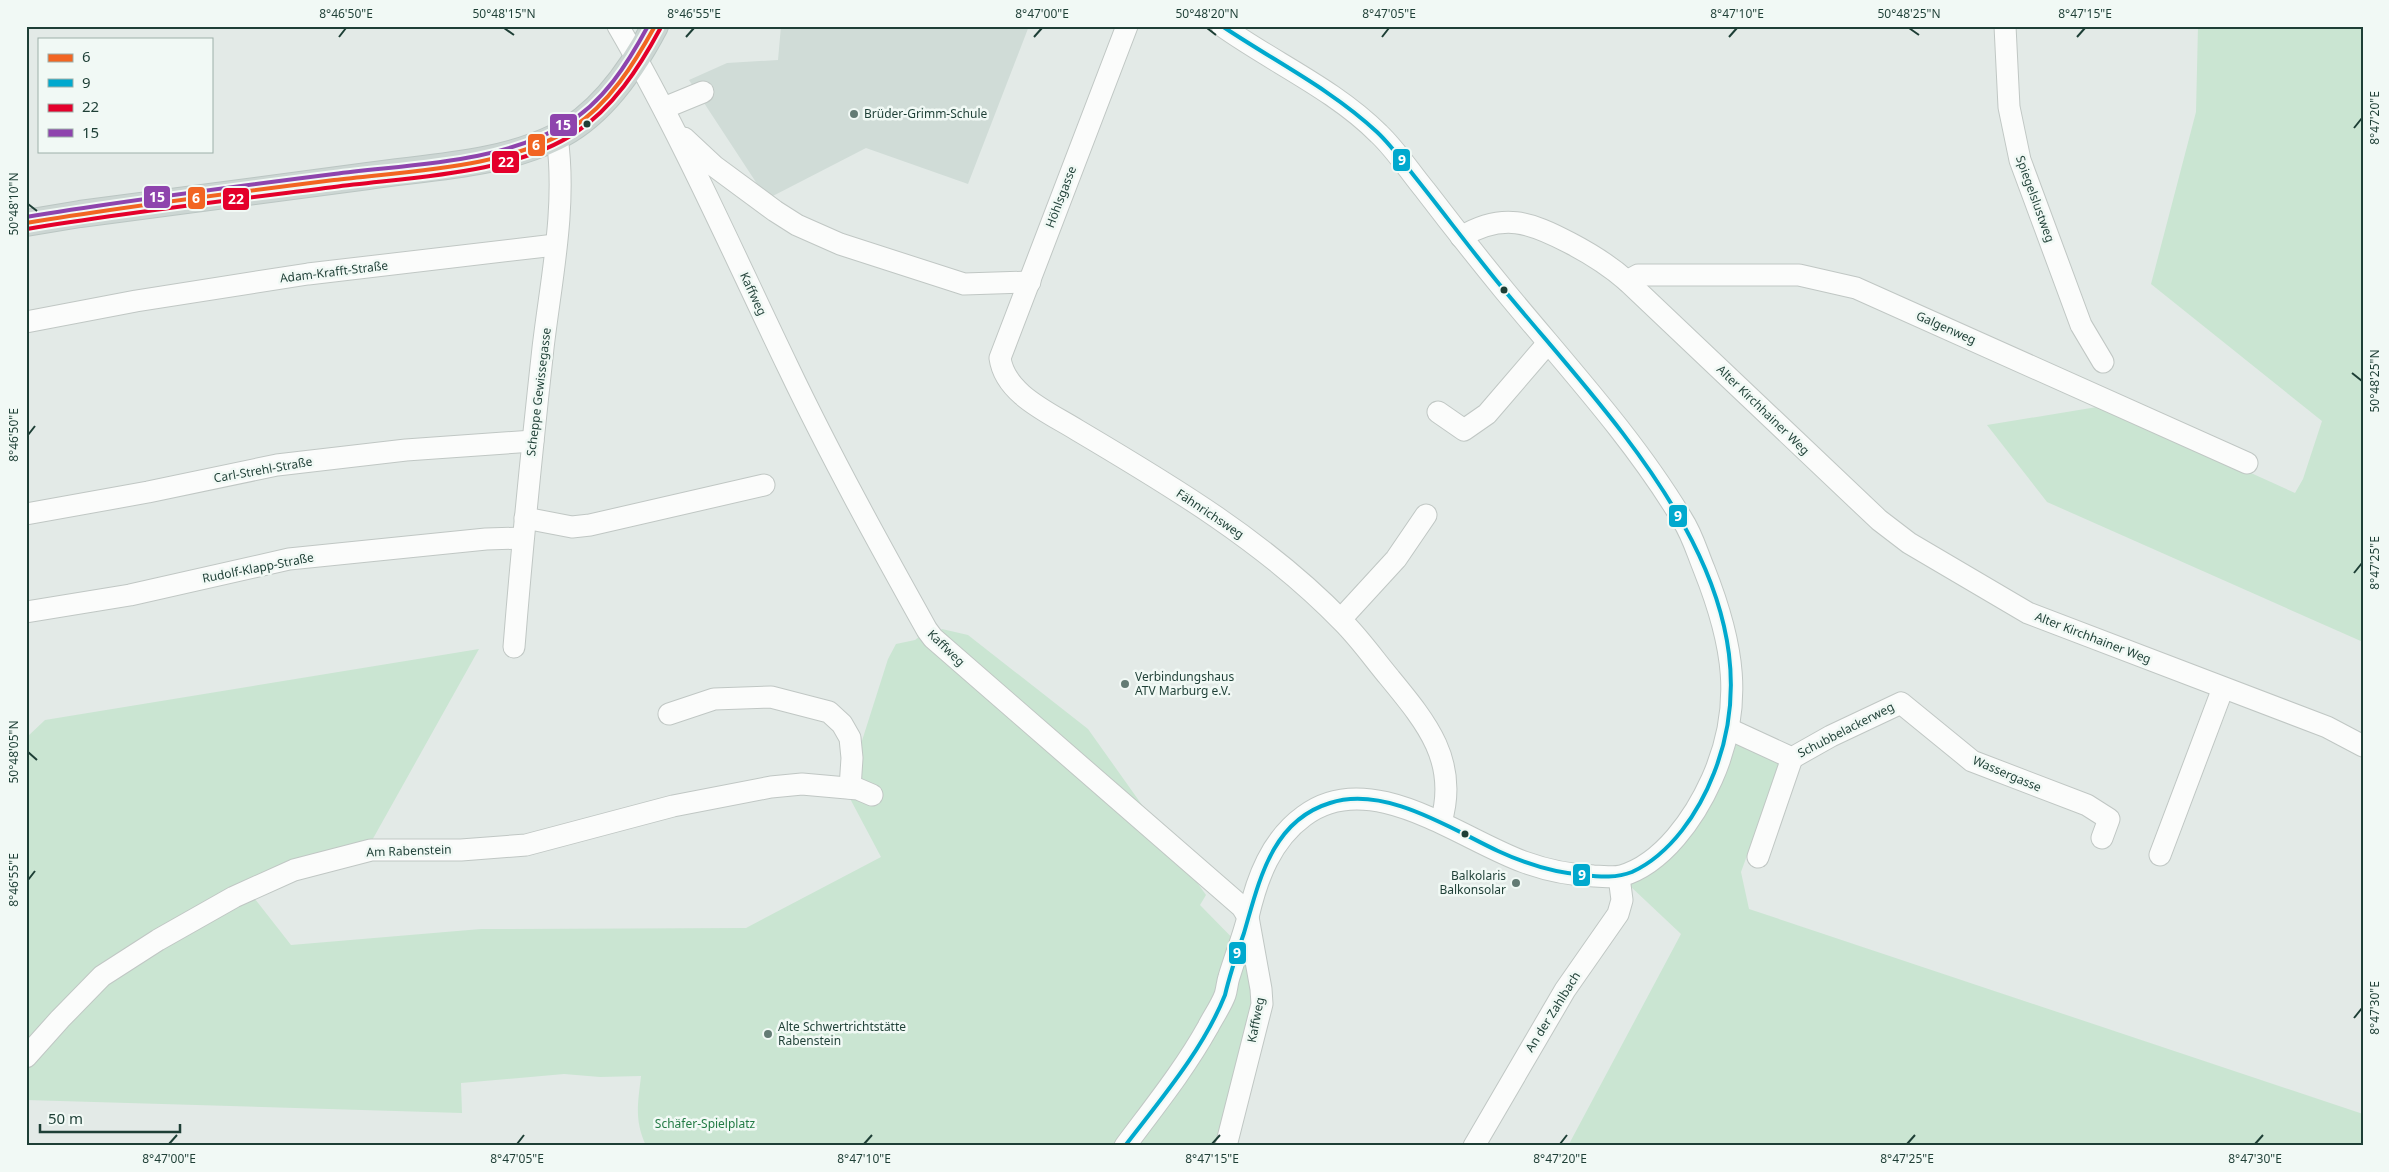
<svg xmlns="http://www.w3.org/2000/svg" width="2389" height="1172" viewBox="0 0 2389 1172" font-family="'Noto Sans',sans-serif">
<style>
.built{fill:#d0dcd7}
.green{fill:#cae5d2}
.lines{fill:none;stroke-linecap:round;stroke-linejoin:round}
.minor-casing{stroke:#c0c7c4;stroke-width:23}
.major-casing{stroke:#bbc6c3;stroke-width:28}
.minor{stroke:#fbfcfb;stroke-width:21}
.major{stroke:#ccd6d3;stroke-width:26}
.bus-1-casing{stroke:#f1f9f5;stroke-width:8}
.bus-2-casing{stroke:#f1f9f5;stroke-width:8}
.bus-3-casing{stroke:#f1f9f5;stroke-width:8}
.bus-4-casing{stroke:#f1f9f5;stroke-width:8}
.bus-1{stroke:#f26522;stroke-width:4}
.bus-2{stroke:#00a9ce;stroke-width:4}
.bus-3{stroke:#e4002b;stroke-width:4}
.bus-4{stroke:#8e44ad;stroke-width:4}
.ticks{fill:none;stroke:#1e3f36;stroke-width:2}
.poi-dot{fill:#637b74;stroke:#f1f9f5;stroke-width:2}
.bus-dot{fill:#1e3f36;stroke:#f1f9f5;stroke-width:2}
.labels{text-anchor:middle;stroke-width:5;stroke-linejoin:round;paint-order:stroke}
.poi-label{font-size:12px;fill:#1e3f36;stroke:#f1f9f5;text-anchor:start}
.street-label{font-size:12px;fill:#1e3f36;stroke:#f1f9f5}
.park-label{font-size:12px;fill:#237b45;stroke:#f1f9f5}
.line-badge{stroke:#f1f9f5;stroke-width:2}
.badge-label{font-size:14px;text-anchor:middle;font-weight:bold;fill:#fff}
.neatline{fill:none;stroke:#1e3f36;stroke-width:2}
.ticks-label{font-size:12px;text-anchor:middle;fill:#1e3f36}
</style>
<rect width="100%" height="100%" fill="#e3eae7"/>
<polygon class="built" points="781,26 1029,26 968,184 866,148 767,199 689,80 727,63 778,60"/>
<g class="green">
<polygon points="2198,26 2363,26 2363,642 2047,502 1987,425 2103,406 2295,493 2303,479 2322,421 2151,284 2196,112"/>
<path d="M942 629 968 635 1088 729 1206 895 1200 905 1250 956 1254 993 1221 1146H646C634 1119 638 1104 641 1076L600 1077 564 1074 461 1083 462 1113 26 1100V738L45 720 479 649 370 844 251 894 291 945 481 929 746 928 881 857 846 791 888 659 896 644 915 640 927 631 936 634Z"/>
<path d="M1737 741 1780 765 1741 872 1749 909 2363 1114V1146H1568L1681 934 1629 885C1690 854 1718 805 1737 741Z"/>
</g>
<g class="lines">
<defs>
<g id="minor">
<path d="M618 26C682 136 733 253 788 367 831 457 879 544 927 630L933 638 1242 907 1248 917 1261 989 1262 1004 1226 1146"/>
<path d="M1127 26 1000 358C1005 394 1048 412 1077 430 1170 485 1267 543 1343 622 1360 639 1374 659 1389 677 1426 722 1459 761 1441 822"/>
<polyline points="2005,26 2009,107 2020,160 2081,325 2103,362"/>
<polyline points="664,108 703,92"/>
<polyline points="684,138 714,166 775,211 797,225 840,244 964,284 1030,282"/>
<path d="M1461 237C1503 212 1530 222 1570 243 1591 254 1609 265 1627 281L1879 520 1909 543 2028 613 2327 727 2363 746"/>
<polyline points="1627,281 1638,275 1799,275 1856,288 2247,463"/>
<polyline points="26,322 136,301 308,274 555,245"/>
<polyline points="1438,412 1464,430 1487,414 1548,343"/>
<polyline points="26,514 148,492 277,465 406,450 533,441"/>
<polyline points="525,518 572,527 590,525 764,485"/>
<polyline points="26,612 130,595 289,559 486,539 523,538"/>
<polyline points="1341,619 1396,559 1426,515"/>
<path d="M514 647C522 547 532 448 543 348 551 280 567 206 557 137"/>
<polyline points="669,714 714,699 771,697 829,712 842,724 850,738 852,758 850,788"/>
<polyline points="1729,729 1792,758 1831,736 1901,703 1972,761 2087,805 2109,819 2102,838"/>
<polyline points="2160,855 2223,688"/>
<polyline points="1758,857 1792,758"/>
<polyline points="26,1057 60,1019 102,976 158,940 234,897 294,870 371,850 461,850 526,845 673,806 771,787 802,784 858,789 872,795"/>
<path d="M1125 1146C1154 1107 1184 1070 1208 1027 1213 1017 1221 1006 1225 995 1227 989 1227 983 1229 977 1235 957 1243 937 1248 917 1257 878 1271 840 1304 816 1370 766 1460 839 1524 862 1546 870 1570 875 1594 876 1603 876 1613 878 1621 876 1663 864 1695 817 1712 779 1745 705 1733 642 1704 569 1697 552 1692 534 1682 519 1633 437 1564 363 1504 290 1477 257 1451 224 1425 190 1410 172 1396 150 1379 134 1334 89 1274 63 1222 26"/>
<polyline points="1474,1146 1565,990 1618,914 1622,900 1619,877"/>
</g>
<path id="major" d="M26 223 80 214C176 201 272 188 368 176 430 167 499 165 556 137 600 116 633 68 655 26"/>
</defs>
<use href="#minor" class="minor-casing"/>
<use href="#major" class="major-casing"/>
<use href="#minor" class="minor"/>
<use href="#major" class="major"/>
<defs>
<path id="bus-1" d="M26 223C128 206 231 193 334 180 406 171 510 168 572 128 609 104 634 64 655 26"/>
<path id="bus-2" d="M1125 1146C1161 1099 1203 1050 1225 995 1230 974 1237 953 1244 933 1259 882 1271 821 1330 803 1385 785 1451 829 1498 851 1526 864 1554 873 1584 875 1601 877 1617 878 1632 872 1671 854 1699 812 1714 773 1787 588 1606 415 1500 285 1472 251 1446 216 1419 182 1405 165 1393 147 1377 132 1331 89 1274 61 1222 26"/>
<path id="bus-3" d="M27 229C129 212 231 200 334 187 408 177 512 175 575 133 613 108 639 68 660 29"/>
<path id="bus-4" d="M26 217C128 200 231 187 334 174 410 164 498 164 566 124 603 103 628 63 648 26"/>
</defs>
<use href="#bus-1" class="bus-1-casing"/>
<use href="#bus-2" class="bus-2-casing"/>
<use href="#bus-3" class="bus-3-casing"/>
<use href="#bus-4" class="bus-4-casing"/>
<use href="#bus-1" class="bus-1"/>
<use href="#bus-2" class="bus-2"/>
<use href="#bus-3" class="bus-3"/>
<use href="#bus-4" class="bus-4"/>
</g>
<path class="ticks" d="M504 28 514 35M1207 28 1216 35M1909 28 1919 35M339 37 346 28M686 37 694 28M1034 37 1042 28M1382 37 1389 28M1729 37 1737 28M2077 37 2085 28M2354 128 2362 118M28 204 37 211M2352 373 2362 381M28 435 35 426M2354 573 2362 563M28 752 37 760M28 880 35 871M2354 1018 2362 1008M169 1144 177 1135M517 1144 524 1135M864 1144 872 1135M1212 1144 1220 1135M1560 1144 1567 1135M1907 1144 1915 1135M2255 1144 2263 1135"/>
<g class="poi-dot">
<circle cx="854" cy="114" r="5"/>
<circle cx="1125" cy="684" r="5"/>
<circle cx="1516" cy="883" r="5"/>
<circle cx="768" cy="1034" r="5"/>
</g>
<g class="bus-dot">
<circle cx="587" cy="124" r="4.5"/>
<circle cx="1504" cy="290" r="4.5"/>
<circle cx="1465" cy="834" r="4.5"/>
</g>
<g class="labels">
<g class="poi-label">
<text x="864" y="118">Brüder-Grimm-Schule</text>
<text x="1135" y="681">Verbindungshaus<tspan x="1135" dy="14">ATV Marburg e.V.</tspan></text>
<text x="1506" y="880" text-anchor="end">Balkolaris<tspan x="1506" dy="14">Balkonsolar</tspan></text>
<text x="778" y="1031">Alte Schwertrichtstätte<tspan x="778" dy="14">Rabenstein</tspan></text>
</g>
<g class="street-label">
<text transform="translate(1061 197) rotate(-69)" y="4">Höhlsgasse</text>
<text transform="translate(2035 199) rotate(70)" y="4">Spiegelslustweg</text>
<text transform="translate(334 272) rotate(-7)" y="4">Adam-Krafft-Straße</text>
<text transform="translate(753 294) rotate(65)" y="4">Kaffweg</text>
<text transform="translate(1946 328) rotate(24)" y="4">Galgenweg</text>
<text transform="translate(539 392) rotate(-83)" y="4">Scheppe Gewissegasse</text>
<text transform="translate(1763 410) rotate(44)" y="4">Alter Kirchhainer Weg</text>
<text transform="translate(263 470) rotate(-10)" y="4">Carl-Strehl-Straße</text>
<text transform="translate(1210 514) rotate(34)" y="4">Fähnrichsweg</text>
<text transform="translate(258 568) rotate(-11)" y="4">Rudolf-Klapp-Straße</text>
<text transform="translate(2093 638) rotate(21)" y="4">Alter Kirchhainer Weg</text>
<text transform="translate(946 648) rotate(44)" y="4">Kaffweg</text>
<text transform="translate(1846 730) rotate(-27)" y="4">Schubbelackerweg</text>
<text transform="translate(2007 774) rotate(23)" y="4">Wassergasse</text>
<text transform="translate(409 851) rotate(-2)" y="4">Am Rabenstein</text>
<text transform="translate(1553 1012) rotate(-58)" y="4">An der Zahlbach</text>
<text transform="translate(1256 1020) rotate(-79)" y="4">Kaffweg</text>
</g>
<g class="park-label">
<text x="705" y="1128">Schäfer-Spielplatz</text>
</g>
</g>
<g class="line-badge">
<rect x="549" y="113" width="29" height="24" rx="5" fill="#8e44ad"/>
<rect x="527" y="133" width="19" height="24" rx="5" fill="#f26522"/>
<rect x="1392" y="148" width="19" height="24" rx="5" fill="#00a9ce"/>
<rect x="491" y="150" width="29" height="24" rx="5" fill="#e4002b"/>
<rect x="143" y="185" width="28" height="24" rx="5" fill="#8e44ad"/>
<rect x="187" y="186" width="19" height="24" rx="5" fill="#f26522"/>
<rect x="222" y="187" width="28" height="24" rx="5" fill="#e4002b"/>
<rect x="1668" y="504" width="20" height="24" rx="5" fill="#00a9ce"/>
<rect x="1572" y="863" width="19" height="24" rx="5" fill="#00a9ce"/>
<rect x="1228" y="941" width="19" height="24" rx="5" fill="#00a9ce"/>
</g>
<g class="badge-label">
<text x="563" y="130">15</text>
<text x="536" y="150">6</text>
<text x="1402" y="165">9</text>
<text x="506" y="167">22</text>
<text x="157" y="202">15</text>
<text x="196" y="203">6</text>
<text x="236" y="204">22</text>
<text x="1678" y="521">9</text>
<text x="1582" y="880">9</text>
<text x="1237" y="958">9</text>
</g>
<rect width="2389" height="1172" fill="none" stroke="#f1f9f5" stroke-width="55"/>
<rect x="38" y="38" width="175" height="115" fill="#f1f9f5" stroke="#9dafa9"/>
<rect x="48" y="54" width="25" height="8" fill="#f26522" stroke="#9dafa9"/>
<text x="82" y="62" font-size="15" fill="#1e3f36">6</text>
<rect x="48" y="79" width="25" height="8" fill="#00a9ce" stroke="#9dafa9"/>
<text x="82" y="88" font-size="15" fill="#1e3f36">9</text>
<rect x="48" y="104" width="25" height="8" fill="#e4002b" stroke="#9dafa9"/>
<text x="82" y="112" font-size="15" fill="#1e3f36">22</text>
<rect x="48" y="129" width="25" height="8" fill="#8e44ad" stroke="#9dafa9"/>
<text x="82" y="138" font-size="15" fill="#1e3f36">15</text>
<path d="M40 1124v8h140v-8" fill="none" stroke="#1e3f36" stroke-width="2.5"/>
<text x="48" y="1124" font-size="15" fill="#1e3f36" stroke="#f1f9f5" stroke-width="4" paint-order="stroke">50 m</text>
<rect x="28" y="28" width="2334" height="1116" class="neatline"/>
<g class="ticks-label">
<text x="346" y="18">8°46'50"E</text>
<text x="504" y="18">50°48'15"N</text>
<text x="694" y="18">8°46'55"E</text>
<text x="1042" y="18">8°47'00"E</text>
<text x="1207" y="18">50°48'20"N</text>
<text x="1389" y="18">8°47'05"E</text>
<text x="1737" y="18">8°47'10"E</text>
<text x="1909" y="18">50°48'25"N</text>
<text x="2085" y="18">8°47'15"E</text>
<text transform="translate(2375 118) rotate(-90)" y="4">8°47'20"E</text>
<text transform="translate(14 204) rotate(-90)" y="4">50°48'10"N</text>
<text transform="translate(2375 381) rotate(-90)" y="4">50°48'25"N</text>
<text transform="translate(14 435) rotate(-90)" y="4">8°46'50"E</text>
<text transform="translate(2375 563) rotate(-90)" y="4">8°47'25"E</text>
<text transform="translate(14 752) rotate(-90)" y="4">50°48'05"N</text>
<text transform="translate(14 880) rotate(-90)" y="4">8°46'55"E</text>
<text transform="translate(2375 1008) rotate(-90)" y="4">8°47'30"E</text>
<text x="169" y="1163">8°47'00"E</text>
<text x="517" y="1163">8°47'05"E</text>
<text x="864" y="1163">8°47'10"E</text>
<text x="1212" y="1163">8°47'15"E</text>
<text x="1560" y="1163">8°47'20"E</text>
<text x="1907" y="1163">8°47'25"E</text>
<text x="2255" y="1163">8°47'30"E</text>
</g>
</svg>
